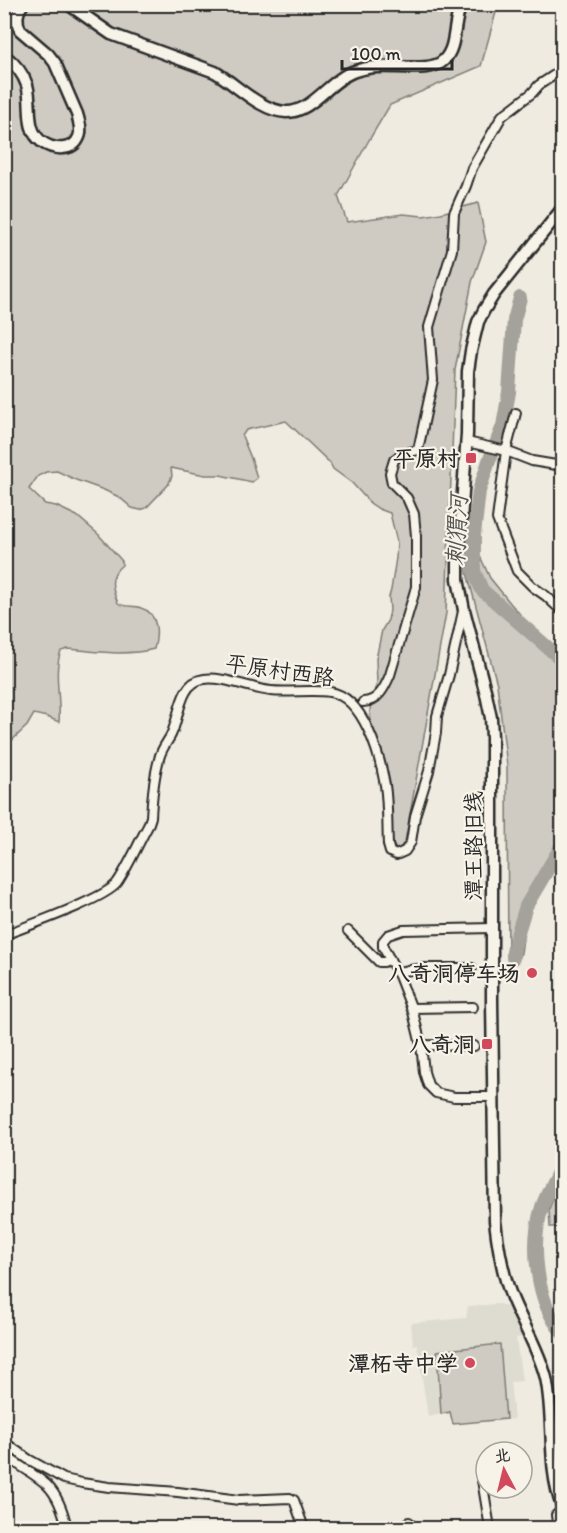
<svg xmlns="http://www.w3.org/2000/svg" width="567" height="1533" viewBox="0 0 567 1533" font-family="Itim,'LXGW WenKai TC',sans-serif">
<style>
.built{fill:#dedbd1}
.green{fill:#cfcbc2;stroke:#7d7b76;stroke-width:1.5}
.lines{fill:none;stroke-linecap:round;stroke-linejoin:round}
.river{stroke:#a4a29a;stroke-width:14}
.street-casing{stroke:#2b2b2b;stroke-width:12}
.secondary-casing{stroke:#2b2b2b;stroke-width:15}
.street{stroke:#f7f3e8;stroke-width:8}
.secondary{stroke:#f7f3e8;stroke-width:10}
.poi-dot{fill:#d1495b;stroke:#f7f3e8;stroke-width:2}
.labels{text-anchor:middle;stroke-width:4.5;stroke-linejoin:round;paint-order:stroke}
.poi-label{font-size:22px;font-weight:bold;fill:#2b2b2b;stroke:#f7f3e8;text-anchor:end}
.street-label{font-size:22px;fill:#2b2b2b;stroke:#f7f3e8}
.water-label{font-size:24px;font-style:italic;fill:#555552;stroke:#f7f3e8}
</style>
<rect width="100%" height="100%" fill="#efebe0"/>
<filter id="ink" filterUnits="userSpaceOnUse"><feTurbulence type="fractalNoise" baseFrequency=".0167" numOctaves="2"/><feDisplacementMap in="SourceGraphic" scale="12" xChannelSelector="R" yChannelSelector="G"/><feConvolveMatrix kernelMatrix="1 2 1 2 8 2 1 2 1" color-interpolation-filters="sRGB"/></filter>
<g filter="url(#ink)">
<polygon class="built" points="499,1304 510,1307 524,1337 516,1338 522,1381 510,1382 514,1419 453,1424 450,1412 428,1417 417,1344 413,1345 411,1323 466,1318 468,1306"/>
<g class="green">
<path d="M5 5H498L481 66 390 105 369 140 338 196 347 222 403 214 423 216 441 213 478 203 486 242 472 282 455 370 446 613 405 842 397 851 393 844 381 756 371 722 370 710 372 697 377 683 376 659 382 630 388 620 390 610 389 597 391 590 396 558 397 542 390 513 379 509 370 503 352 483 333 469 330 463 286 421 246 430 242 436 251 458 257 478 252 482 220 475H205L171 468 172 476 168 485 146 508 140 510 132 508 119 497 104 490 76 480 57 471 46 472 38 476 29 489 45 504 56 506 77 516 98 534 122 561V565C108 576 112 589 118 603 125 608 133 605 141 608 159 613 158 635 154 649 127 656 95 652 68 649L61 651C53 672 61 699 59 722L47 717 34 714 27 726 5 747Z"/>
<polygon points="480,556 490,578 511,604 534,630 562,654 562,835 560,843 544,870 533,896 525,924 521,953 508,973 507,766 497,684 467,573 467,565 470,557"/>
<polygon points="562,1176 562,1227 550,1227 549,1209"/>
<polygon points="500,1344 506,1419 453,1424 450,1412 441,1414 437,1351"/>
</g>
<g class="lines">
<g class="river">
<polyline points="520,298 514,320 509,392 503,426 489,461 479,491 474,535 474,571 482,590 562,660"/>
<polyline points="513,958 513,952 518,932 526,906 562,845"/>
<path d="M562 1164C556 1178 547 1192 542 1207 530 1245 536 1301 562 1332"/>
</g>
<defs>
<g id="street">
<polyline points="516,413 506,451 497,519 517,571 533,587 546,596 562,611"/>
<polyline points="467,442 506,451 532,461 562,466"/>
<path d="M363 702C378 702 385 687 390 675L416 587V536L414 514 407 498 392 483 390 473 394 460 401 454 418 450 433 380 429 327 452 250 454 213 466 186 472 168 502 116 532 93 539 85 562 70"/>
<polyline points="492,928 403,930 388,935 383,941 383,947 399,976 413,1012 421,1045 424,1072 428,1085 436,1093 454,1097 493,1097"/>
<polyline points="348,931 379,962 384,962 390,959"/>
<path d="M4 935C27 926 105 899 117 883 128 867 138 844 148 826L151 817C152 798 154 777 159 759 161 749 167 743 171 735 180 717 179 682 204 679 223 676 251 689 271 691 290 693 311 689 330 692 364 697 380 757 385 785 388 805 387 825 388 845L390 852 396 855 405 851 411 842 415 816 429 771 436 733 437 716 449 675 463 611"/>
<polyline points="397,972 424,968 472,968"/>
<polyline points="411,1008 473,1007"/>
<polyline points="421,1045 474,1046"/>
<polyline points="4,1442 28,1459 64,1479 82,1483 109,1487 178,1492 239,1500 290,1498 294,1500 304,1528"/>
<path d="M4 1455C18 1465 35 1474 47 1485 58 1496 64 1514 67 1528"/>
<polyline points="482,1480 490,1528"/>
<polyline points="409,1528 409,1522"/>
<polyline points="558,1528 556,1515 562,1510"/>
</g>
<g id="secondary">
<path d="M68 4 111 34 215 72C237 85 261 111 286 112 312 113 330 79 355 71 362 69 370 67 377 67 395 65 432 73 444 60 458 46 452 21 462 4"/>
<path d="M4 55C14 63 23 73 27 85 33 104 24 129 42 142 53 150 73 152 79 137 82 130 79 121 77 114L55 63 48 54 20 30C16 21 16 12 23 4"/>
<path d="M562 209 494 294 484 310 478 322 471 351 468 371 467 434 458 564V579L464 610 486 694 491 718 492 737V1001L495 1221C498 1247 502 1273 512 1298 523 1325 539 1350 546 1378 555 1419 547 1468 562 1506"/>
</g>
</defs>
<use href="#street" class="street-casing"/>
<use href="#secondary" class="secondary-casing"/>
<use href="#street" class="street"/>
<use href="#secondary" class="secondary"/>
</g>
</g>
<g class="poi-dot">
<rect x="465" y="452" width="12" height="12" rx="3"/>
<circle cx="532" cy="973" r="6"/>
<rect x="481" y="1038" width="12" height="12" rx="3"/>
<circle cx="470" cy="1363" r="6"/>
</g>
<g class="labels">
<g class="poi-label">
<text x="459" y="466">平原村</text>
<text x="520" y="981">八奇洞停车场</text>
<text x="475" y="1052">八奇洞</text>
<text x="458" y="1371">潭柘寺中学</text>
</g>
<g class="street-label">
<text transform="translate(280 670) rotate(8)" y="8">平原村西路</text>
<text transform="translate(473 846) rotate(-90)" y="8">潭王路旧线</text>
</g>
<g class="water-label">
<text transform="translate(457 530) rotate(-87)" y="8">刺猬河</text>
</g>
</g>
<rect width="567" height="1533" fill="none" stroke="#f7f3e8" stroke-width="24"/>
<rect x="12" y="12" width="543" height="1509" fill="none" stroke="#2b2b2b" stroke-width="2" filter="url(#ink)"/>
<g transform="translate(504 1470) rotate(353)"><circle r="28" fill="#f7f3e8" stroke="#a5a39c" stroke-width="1.5"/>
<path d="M0-4.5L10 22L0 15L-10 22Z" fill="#d1495b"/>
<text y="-9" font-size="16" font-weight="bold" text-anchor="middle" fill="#2b2b2b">北</text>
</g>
<path d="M342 60v9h110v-9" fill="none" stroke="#2b2b2b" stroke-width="3"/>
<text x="351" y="60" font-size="18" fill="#2b2b2b" stroke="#f7f3e8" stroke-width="4.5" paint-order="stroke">100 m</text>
</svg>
